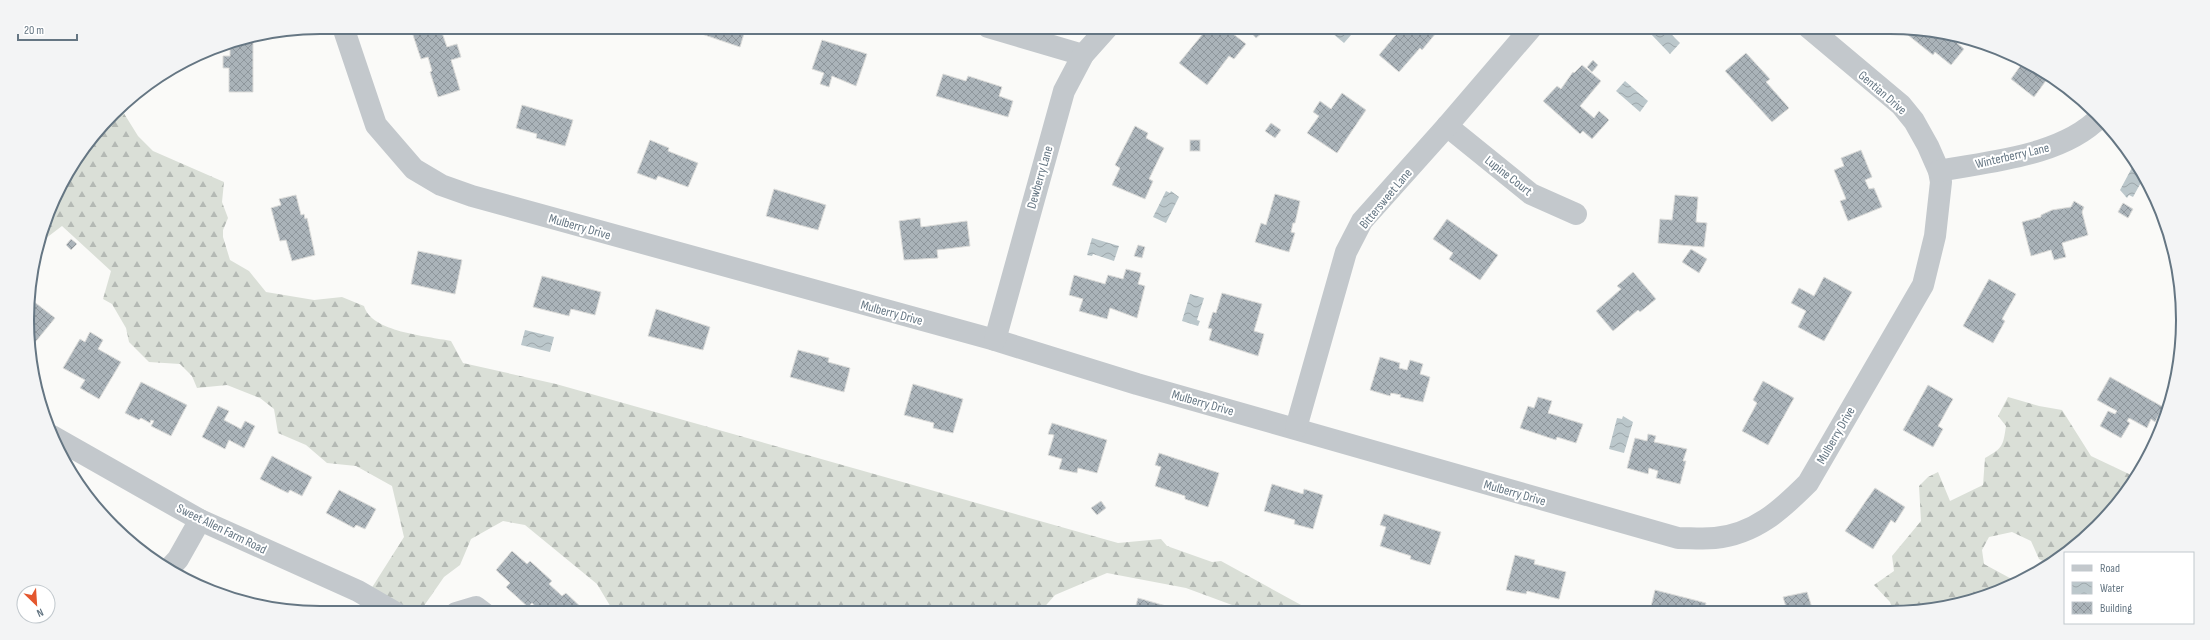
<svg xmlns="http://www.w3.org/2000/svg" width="2210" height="640" viewBox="0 0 2210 640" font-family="'Sofia Sans Condensed',sans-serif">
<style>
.forest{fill:url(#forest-firs)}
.water{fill:url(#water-waves)}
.building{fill:url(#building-cross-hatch);stroke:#dcdcda}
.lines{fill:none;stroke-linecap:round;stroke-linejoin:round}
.minor{stroke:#c3c8cc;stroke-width:22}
.labels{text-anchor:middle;stroke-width:4;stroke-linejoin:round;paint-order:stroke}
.street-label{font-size:13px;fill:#657683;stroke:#fff}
.rim{fill:none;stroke:#657683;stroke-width:2}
</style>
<defs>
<pattern id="forest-firs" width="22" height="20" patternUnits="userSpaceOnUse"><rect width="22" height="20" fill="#dadfd7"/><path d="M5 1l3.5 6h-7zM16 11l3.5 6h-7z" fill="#b4b9b4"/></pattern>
<pattern id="water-waves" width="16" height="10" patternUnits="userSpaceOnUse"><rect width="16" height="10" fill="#bbc7cb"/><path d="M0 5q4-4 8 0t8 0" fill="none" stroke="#9ca6aa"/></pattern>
<pattern id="building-cross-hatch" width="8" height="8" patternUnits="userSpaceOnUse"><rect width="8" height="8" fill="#aab3b9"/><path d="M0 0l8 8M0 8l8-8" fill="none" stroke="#8e969c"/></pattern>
</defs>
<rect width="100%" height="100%" fill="#fafaf8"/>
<g class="forest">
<path d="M120 107 138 136 153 151 224 182 222 202 228 218 223 230V237L230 260 249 271 266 292 314 300 342 297 364 306C371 332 427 336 451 341L463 363 556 384 1118 543 1161 539 1167 546 1212 562 1221 561 1312 611 1251 612 1186 588 1107 573 1055 595 1040 612 612 613V609L597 584 525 525 503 521 471 539 460 565 444 577 419 613H391L366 597 404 537 392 486 356 466 327 463 306 445 278 433 274 409 260 398 227 385 197 388 192 376 180 364 149 362 129 342 126 328 112 304 103 299 111 271 62 226 37 245 57 190 88 141Z"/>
<path d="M2008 397 2039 406 2062 410 2091 456 2129 474 2132 479 2100 524 2082 531 2084 536 2047 563 2039 559 2031 541 2012 532 1989 537 1982 550 1984 564 2019 583 1928 611H1893L1890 602 1874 585 1894 571 1892 556 1921 521 1919 486 1928 477 1938 472 1950 501 1983 485 1985 458C2003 448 2003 446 2006 426L1998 416Z"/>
</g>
<g class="water">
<polygon points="1337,27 1358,27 1344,43 1332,33"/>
<polygon points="1656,27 1664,27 1680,43 1670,54 1650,33"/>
<polygon points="1625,81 1648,101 1640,112 1616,91"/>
<polygon points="2135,162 2144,177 2133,197 2129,195 2127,198 2120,190"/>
<polygon points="1166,191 1170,193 1171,191 1179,197 1166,223 1153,217"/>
<polygon points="1092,238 1119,246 1114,261 1093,254 1092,256 1087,255"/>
<polygon points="1190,294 1204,298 1197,320 1200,321 1198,326 1182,321"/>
<polygon points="525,330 554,337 550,352 521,345"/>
<polygon points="1623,416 1633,422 1624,453 1609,449 1617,418 1622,419"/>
</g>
<g class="building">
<polygon points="417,27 440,27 447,47 457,44 461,57 451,60 460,90 438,97 430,72 432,71 428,57 421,59 411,29"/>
<polygon points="694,27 746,27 740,47 693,31"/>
<polygon points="1204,27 1224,27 1246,44 1234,59 1229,56 1207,85 1179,63 1202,35 1199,33"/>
<polygon points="1259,27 1263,32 1256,38 1247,28"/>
<polygon points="1396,27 1429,27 1436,33 1422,50 1420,48 1399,72 1379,55 1400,30"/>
<polygon points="1913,29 1951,34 1949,36 1964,49 1951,65 1935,52 1933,55 1908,35"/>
<polygon points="253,36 253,92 229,92 229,68 223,68 223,56 230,56 230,49 220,49 220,46"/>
<polygon points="822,40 867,54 856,86 832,76 829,87 820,84 824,73 812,69"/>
<polygon points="1746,53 1770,79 1766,82 1789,108 1772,122 1725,71"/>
<polygon points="1593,60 1598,65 1592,72 1587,67"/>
<polygon points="2024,61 2050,75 2034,97 2011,79"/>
<polygon points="1582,65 1601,81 1580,106 1594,118 1599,111 1609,120 1592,139 1583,131 1580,134 1543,101 1557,86 1561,89 1573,72 1574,73"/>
<polygon points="943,74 966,81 968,76 1002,87 999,96 1013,101 1008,117 936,96"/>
<polygon points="1342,93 1366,110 1337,153 1307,133 1319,116 1313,112 1320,101 1331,109"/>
<polygon points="522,105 573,120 565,146 536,138 537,134 516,128"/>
<polygon points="1271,123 1281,130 1275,138 1265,131"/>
<polygon points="1135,126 1148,133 1146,138 1164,148 1149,179 1153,181 1145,199 1112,185 1120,168 1115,165"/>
<polygon points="650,140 669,148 668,151 698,163 688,187 658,176 656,180 637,173"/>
<rect x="1190" y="140" width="10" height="11"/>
<polygon points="1861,150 1872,177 1865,180 1869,189 1874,188 1882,207 1848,221 1840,201 1846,199 1834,170 1844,166 1841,158"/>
<polygon points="774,189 826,205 818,230 766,216"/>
<polygon points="1275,194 1300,201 1295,223 1293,223 1291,232 1295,233 1289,252 1255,242 1261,223 1266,225"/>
<polygon points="296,195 301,215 304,214 305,219 307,218 315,255 292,261 286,240 280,241 271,208 281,205 279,199"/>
<polygon points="1675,195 1698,197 1696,222 1707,223 1704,247 1658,243 1660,219 1672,220"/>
<polygon points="2074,201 2084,207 2082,212 2088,235 2062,243 2066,257 2054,260 2051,250 2031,256 2022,222 2041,217 2041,215 2052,210 2071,207"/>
<polygon points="2123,203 2133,209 2128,218 2118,212"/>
<polygon points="920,218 921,227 967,221 970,246 937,250 938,258 904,260 899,221"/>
<polygon points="1447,219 1498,255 1480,280 1449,259 1453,253 1433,239"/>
<polygon points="71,239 77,244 71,250 66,245"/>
<polygon points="1138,245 1145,247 1142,258 1134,256"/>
<polygon points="1691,249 1707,259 1699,273 1682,262"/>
<polygon points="418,251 462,260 455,294 411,284"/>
<polygon points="1126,269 1141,273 1138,284 1145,286 1137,318 1110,308 1107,319 1079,311 1083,299 1069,295 1074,275 1105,284 1108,275 1123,279"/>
<polygon points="1633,272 1656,299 1640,312 1638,310 1613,331 1596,311 1621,289 1617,286"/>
<polygon points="542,276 601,292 595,315 571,309 569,316 533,307"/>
<polygon points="1824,277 1852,292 1824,341 1798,327 1806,311 1791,303 1799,288 1814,296"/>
<polygon points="1989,279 2016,294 2002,319 2005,321 1993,343 1963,326"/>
<polygon points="1222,293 1262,304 1254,331 1264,334 1258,356 1209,340 1212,329 1208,328 1213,312 1216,313"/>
<polygon points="28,297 55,318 32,346 28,301"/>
<polygon points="656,309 710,327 703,350 648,336"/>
<polygon points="90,332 103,340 98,349 121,362 99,399 80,388 85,380 63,368 80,339 85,342"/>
<polygon points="798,350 829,358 828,362 850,368 844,392 790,377"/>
<polygon points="1380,357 1400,363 1399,368 1407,370 1410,360 1423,364 1420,374 1430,377 1423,402 1400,397 1401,395 1391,393 1390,396 1370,390"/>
<polygon points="2110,377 2163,407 2155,422 2151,419 2147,428 2129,418 2127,421 2130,423 2121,438 2100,426 2108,411 2115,414 2117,411 2097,400"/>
<polygon points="1763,381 1794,398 1768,445 1742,431 1757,403 1753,400"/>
<polygon points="141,382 187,405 171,436 151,426 154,421 151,420 150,423 141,418 139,420 125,413"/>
<polygon points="913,384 963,399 953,433 933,428 934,423 904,415"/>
<polygon points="1928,385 1953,399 1938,426 1943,429 1933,447 1903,430"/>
<polygon points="1538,397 1552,401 1548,413 1583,424 1576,443 1557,437 1556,440 1520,428 1528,406 1534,408"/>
<polygon points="218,406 229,411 224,420 241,429 245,421 255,426 244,448 229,440 225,449 202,437"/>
<polygon points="1052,423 1107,440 1097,473 1078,468 1077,473 1059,469 1062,459 1048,455 1054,435 1048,434"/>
<polygon points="1648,434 1656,436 1654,442 1687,449 1683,461 1686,461 1680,484 1656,478 1658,471 1649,468 1648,474 1627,468 1635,438 1647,441"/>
<polygon points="1159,453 1219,473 1208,507 1185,499 1185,496 1155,486 1161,467 1155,465"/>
<polygon points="272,456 312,477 302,496 290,490 288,493 260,479"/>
<polygon points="1272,484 1303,494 1304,489 1323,495 1313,529 1294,524 1295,520 1264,511"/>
<polygon points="1875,488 1905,507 1895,523 1891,520 1873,549 1845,531"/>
<polygon points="339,490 376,509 365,529 356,525 354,528 326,513"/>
<polygon points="1101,501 1106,508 1097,515 1091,508"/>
<polygon points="1384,514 1441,532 1430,565 1410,559 1411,556 1380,546 1386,527 1380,525"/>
<polygon points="512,551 527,564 530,561 552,581 549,584 562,596 566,593 587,613 543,613 532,603 528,607 506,587 510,583 496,570"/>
<polygon points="1515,555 1535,560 1534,564 1566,572 1559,599 1527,591 1526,594 1506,590"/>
<polygon points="1655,590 1706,603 1704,611 1650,611"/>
<polygon points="1807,592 1813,611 1784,611 1787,610 1783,597"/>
<polygon points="1138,598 1166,606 1164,612 1134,612"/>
</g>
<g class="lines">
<g class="minor">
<path d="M343 27 376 125 414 169 441 185 472 196 995 340 1137 384 1678 538C1690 538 1703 539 1715 538 1755 534 1781 510 1808 483L1923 285 1935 236 1941 182 1939 171 1928 146 1914 121 1901 105 1808 27"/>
<polyline points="988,27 1083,55"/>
<polyline points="1447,126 1531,194 1576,214"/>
<path d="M1939 171C1991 161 2062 156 2100 117"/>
<polyline points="995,340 1064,91 1083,55 1108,27"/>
<polyline points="1296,428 1346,252 1362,221 1447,126 1532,27"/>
<polyline points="52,436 200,520 358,591 396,613"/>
<polyline points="168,570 178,559 200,520"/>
<polyline points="456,613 476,607 484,613"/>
</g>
</g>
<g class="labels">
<g class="street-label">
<text transform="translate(1883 92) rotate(41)" y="5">Gentian Drive</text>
<text transform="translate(2012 155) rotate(-13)" y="5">Winterberry Lane</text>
<text transform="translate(1509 175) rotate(38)" y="5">Lupine Court</text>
<text transform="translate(1039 177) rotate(-74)" y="5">Dewberry Lane</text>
<text transform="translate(1385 198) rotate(-50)" y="5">Bittersweet Lane</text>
<text transform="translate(580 226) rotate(16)" y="5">Mulberry Drive</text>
<text transform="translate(892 312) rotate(15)" y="5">Mulberry Drive</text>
<text transform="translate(1203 402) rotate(16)" y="5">Mulberry Drive</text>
<text transform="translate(1835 435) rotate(-60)" y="5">Mulberry Drive</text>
<text transform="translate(1515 492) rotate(16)" y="5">Mulberry Drive</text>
<text transform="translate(222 528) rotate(26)" y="5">Sweet Allen Farm Road</text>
</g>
</g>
<path d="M0 0H2210V640H0ZM320 34H1890A286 286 0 0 1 2176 320V320A286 286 0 0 1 1890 606H320A286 286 0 0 1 34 320V320A286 286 0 0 1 320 34Z" fill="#f3f4f5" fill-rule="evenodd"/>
<path class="rim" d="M320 34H1890A286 286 0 0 1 2176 320V320A286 286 0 0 1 1890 606H320A286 286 0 0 1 34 320V320A286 286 0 0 1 320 34Z"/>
<rect x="2064" y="552" width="130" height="72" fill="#ffffff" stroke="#c1c8cd"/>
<rect x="2072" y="565" width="20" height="6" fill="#c3c8cc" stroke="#c1c8cd"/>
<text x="2100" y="572" font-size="12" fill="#657683">Road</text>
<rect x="2072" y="582" width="20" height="12" fill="url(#water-waves)" stroke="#c1c8cd"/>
<text x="2100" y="592" font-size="12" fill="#657683">Water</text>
<rect x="2072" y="602" width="20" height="12" fill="url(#building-cross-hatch)" stroke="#c1c8cd"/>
<text x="2100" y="612" font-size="12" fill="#657683">Building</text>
<g transform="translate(36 604) rotate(155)"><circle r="19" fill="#ffffff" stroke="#c1c8cd"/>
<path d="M0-3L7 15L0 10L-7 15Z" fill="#e4572e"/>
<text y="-6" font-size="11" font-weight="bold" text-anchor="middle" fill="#657683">N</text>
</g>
<path d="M18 34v6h59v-6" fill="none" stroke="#657683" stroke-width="2"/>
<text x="24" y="34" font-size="12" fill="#657683" stroke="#ffffff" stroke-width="3" paint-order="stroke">20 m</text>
</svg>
